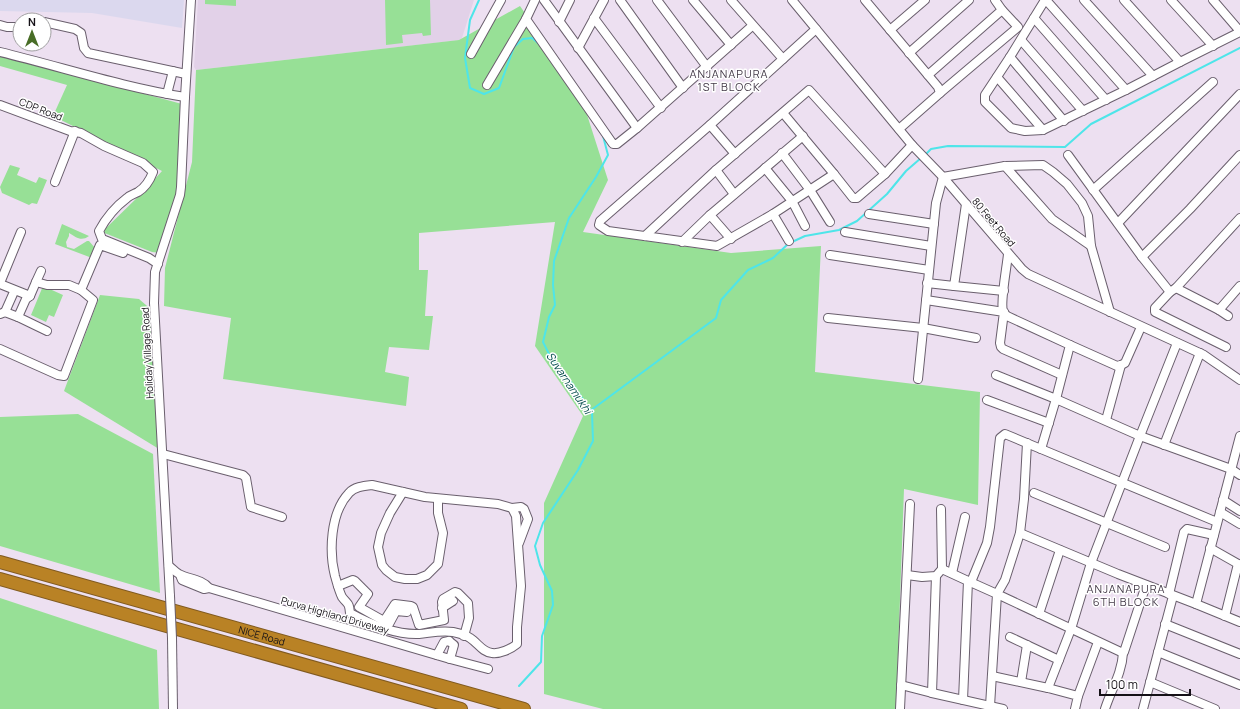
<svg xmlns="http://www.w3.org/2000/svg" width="1240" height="709" viewBox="0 0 1240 709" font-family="Manrope,sans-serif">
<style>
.industrial{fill:#dbd8ee}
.built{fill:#e2d1e8}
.green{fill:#97e096}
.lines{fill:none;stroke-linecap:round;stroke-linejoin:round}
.stream{stroke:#4ee5e9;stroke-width:2}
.minor-casing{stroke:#6a5f6d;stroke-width:10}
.highway-casing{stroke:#805a20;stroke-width:14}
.minor{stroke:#fff;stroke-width:8}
.highway{stroke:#b98225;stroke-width:12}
.minor-bridge-casing{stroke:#6a5f6d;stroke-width:10;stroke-linecap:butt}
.minor-bridge{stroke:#fff;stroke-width:8}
.labels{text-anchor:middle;stroke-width:3;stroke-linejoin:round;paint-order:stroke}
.street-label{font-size:10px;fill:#151117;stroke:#fff}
.neighbourhood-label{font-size:11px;letter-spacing:1px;fill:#433947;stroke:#fff}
.water-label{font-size:11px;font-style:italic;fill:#01494a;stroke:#fff}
</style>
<rect width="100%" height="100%" fill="#ede0f1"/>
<polygon class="industrial" points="0,0 184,0 182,28 92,13 0,11"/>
<polygon class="built" points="198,0 474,0 462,38 460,40 196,70 194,67"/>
<g class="green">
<polygon points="205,0 236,0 236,6 205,4"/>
<polygon points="385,0 430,0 431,35 423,36 422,33 402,35 403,43 386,45"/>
<polygon points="520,6 580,93 608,180 583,232 731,253 821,246 815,372 980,392 978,505 904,489 896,709 603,709 544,694 544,503 583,416 535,346 555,222 419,233 419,270 428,270 425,316 433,316 429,350 389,347 385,372 409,377 406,406 223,379 231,318 164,306 165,268 192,162 196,70 459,40"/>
<polygon points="0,55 182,104 182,176 160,253 152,252 102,232 143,192 162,171 53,116 67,85 0,66"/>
<polygon points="10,165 20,168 17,175 36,183 39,177 47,180 37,204 32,203 29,205 2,193 0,187"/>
<path d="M62 224 89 236C81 242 76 237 69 233V236L66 242 67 247 74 249 87 241H89L95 248 92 258 55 244Z"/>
<polygon points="43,286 63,295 54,317 49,315 46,322 31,315"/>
<polygon points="100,295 139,299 154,312 159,449 64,391"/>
<polygon points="78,414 153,454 160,593 0,546 0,417"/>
<polygon points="0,598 157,650 159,709 0,709"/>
</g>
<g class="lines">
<g class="stream">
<polyline points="479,0 470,20 465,58 470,88 484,94 499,88 514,47 523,39 532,38 539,44"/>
<polyline points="925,155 931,149 948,146 1065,147 1091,124 1240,48"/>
<polyline points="792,242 805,236 839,230 857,221 887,194 906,171 921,158"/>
<polyline points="590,411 716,318 721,300 748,270 773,258 788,244"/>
<polyline points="519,686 541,662 542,636 553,605 552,591 540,565 535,546 543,523 578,470 593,441 592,413 574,386 552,360 543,342 549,317 555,305 553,285 554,261 569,218 596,177 608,155 603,136"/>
</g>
<defs>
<g id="minor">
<polyline points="535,0 526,19 613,144 617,144 637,128 752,26"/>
<polyline points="544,0 637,128"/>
<polyline points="620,0 683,88"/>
<polyline points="657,0 707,67"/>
<polyline points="693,0 731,45"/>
<polyline points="731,0 783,59 816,29"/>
<polyline points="792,0 912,145 943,177 1022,269 1028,274 1204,355 1240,380"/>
<polyline points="865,0 938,87 940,93 899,129"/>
<polyline points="1045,0 1010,57 985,95 985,102 1011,128 1025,131 1043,130 1126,90 1180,62"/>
<polyline points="1046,0 1126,90"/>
<polyline points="1084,0 1153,76"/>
<polyline points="1124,0 1180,62 1238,33 1238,29 1213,0"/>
<polyline points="1171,0 1213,46"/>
<polyline points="594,18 661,108"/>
<polyline points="1034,18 1106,100"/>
<polyline points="30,20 34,20"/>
<polyline points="44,22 75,29 81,33 84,48 88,53 186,74"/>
<polyline points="559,22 570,0"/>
<polyline points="0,25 7,27 20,27"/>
<polyline points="890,30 925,0"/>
<polyline points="1021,40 1083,111"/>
<polyline points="578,48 604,0"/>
<path d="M0 52C62 67 122 87 185 97"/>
<polyline points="909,53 969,0"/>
<polyline points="471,54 501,0"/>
<polyline points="1010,57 1064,121"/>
<polyline points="783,59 710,125 600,221 599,225 608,231 717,246 773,214 834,174 853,198 857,198 885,174 912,145"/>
<polyline points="928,75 1002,10 995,0"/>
<polyline points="997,77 1043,130"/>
<polyline points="487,85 526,19"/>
<polyline points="940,93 1018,27 1002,10"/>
<polyline points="167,94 173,71"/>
<path d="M0 105 70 131 81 133 104 146 143 163 153 172C150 180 146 187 138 192 134 194 130 195 127 198 115 207 106 218 99 231L102 239 149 258 158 264"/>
<polyline points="783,113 834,174"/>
<polyline points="710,125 735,154"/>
<polyline points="782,153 810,190 830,222"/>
<polyline points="1068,155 1142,257 1170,292 1176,288 1219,310 1240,286"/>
<polyline points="1005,166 1052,219 1091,246"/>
<polyline points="765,168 792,201 805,226"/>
<polyline points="716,170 734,194"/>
<polyline points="55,182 75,131"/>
<polyline points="1093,190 1213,82"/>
<polyline points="773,214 789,241"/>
<polyline points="869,214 934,224"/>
<polyline points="710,215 731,239"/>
<polyline points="1118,223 1240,94"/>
<polyline points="845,232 931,246"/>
<polyline points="645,236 716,170 809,90 885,174"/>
<polyline points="682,242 710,215 803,136"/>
<polyline points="830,255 929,270"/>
<polyline points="1142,257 1190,209 1240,155"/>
<polyline points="36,282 41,271"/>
<polyline points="0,283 21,232"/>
<polyline points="927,283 954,286 966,204"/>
<polyline points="0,284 30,296"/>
<polyline points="954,286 1004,291"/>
<polyline points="1176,288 1240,218"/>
<polyline points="1170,292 1155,308 1155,312 1226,347"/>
<polyline points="926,300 1004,312 1000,343 1001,347 1003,349 1062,375"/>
<polyline points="1219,310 1228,316"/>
<polyline points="5,312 13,294"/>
<polyline points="0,314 5,312 18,317"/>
<polyline points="828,318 923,328 976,338"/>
<polyline points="47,331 18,317 26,299 30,296 36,282 47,285 69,285 81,290"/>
<polyline points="1177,343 1140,436 1056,399 1041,449 1217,522"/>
<polyline points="1070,345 1117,366 1121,365 1125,363 1141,327"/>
<polyline points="0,349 58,375 64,376 93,300 81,290 100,245 123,253"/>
<path d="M996 375 1056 399 1070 345 1007 316C1005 314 1004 313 1003 311 1000 302 1007 266 1008 254"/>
<polyline points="918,379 936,203 943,177 1005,166 1043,165 1053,172 1067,184 1082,203 1088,216 1091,246 1110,312"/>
<polyline points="987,400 1049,423"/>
<polyline points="1106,420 1121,365"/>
<polyline points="1140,436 1231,469 1240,475"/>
<polyline points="1240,436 1196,604 1240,622"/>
<polyline points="1027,443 1024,499 1020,533 1005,580 997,594 1123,653 1124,652 1146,585"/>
<polyline points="1164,445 1200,353"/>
<polyline points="163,454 243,475 246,478 251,507 282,517"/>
<path d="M372 485 425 497 498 504 512 508 516 516 521 586 517 627V644C511 649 500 654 492 653 482 652 478 643 470 638 466 635 458 633 453 632 441 630 430 633 419 634 395 635 370 624 350 613 349 602 348 605 342 597 339 591 337 583 335 576 329 552 330 513 349 493 354 487 363 486 372 485Z"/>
<polyline points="403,492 390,513 381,533 378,547 382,565 386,570 395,577 405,579 417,579 427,575 438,564 443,533 438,513 438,499"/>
<polyline points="1034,493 1165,547"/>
<polyline points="1223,500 1240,511"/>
<polyline points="512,508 521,507 524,509 528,519 519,543"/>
<polyline points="1220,512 1240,524"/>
<polyline points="1020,533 1118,574 1196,604"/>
<polyline points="1210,548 1240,565"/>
<path d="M169 566C172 568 175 572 179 574 188 579 202 579 209 588L204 589 182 580 180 575"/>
<polyline points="942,569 968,581 963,700"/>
<polyline points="952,573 965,517"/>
<polyline points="907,575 922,577 936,576 942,569 941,509"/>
<polyline points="968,581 997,594 990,706"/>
<polyline points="971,582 987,543 990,527 1000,438 1005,434 1041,449"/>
<polyline points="338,586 353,580 355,581 368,594 359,607 384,621 395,604 411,606 413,607 419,625 444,620 442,602 443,599 455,592 458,593 468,603 469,618 464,636"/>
<polyline points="209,588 450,659 488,669"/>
<polyline points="1169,594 1184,532 1187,529 1214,535"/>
<polyline points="170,596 154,303 155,272 180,195 181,187 185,97 191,0"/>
<polyline points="442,608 453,601"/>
<polyline points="1039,614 1060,550"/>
<polyline points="1225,616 1238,564"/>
<polyline points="384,621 389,624 396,611 407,612"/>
<polyline points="1165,624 1240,654"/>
<polyline points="1010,637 1059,660"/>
<polyline points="172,638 173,709"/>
<polyline points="449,641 454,645 450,659"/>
<polyline points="1158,652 1240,685"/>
<polyline points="437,655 444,642 449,641"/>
<polyline points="992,676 1048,688 1078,696 1075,709"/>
<polyline points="1021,682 1027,645"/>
<polyline points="1150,682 1215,709"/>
<polyline points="901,685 932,693 936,576"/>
<polyline points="1048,688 1071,629 1091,563 1140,436"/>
<polyline points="932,693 1003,709"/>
<polyline points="1078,696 1098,642"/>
<polyline points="900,709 910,504"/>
<path d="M1105 709C1111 690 1122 673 1123 653"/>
<polyline points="1143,709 1173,596"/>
</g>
<g id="highway">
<path id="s1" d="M0 562 524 709"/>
<polyline points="0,579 461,709"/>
</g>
</defs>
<use href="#minor" class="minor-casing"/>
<use href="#highway" class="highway-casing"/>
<use href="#minor" class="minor"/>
<use href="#highway" class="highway"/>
<defs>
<polyline id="minor-bridge" points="170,596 172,638"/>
</defs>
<use href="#minor-bridge" class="minor-bridge-casing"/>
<use href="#minor-bridge" class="minor-bridge"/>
</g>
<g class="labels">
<g class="street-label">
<text transform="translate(41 109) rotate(21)" y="4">CDP Road</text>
<text transform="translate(994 222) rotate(50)" y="4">80 Feet Road</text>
<text transform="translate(147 353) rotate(-93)" y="4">Holiday Village Road</text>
<text transform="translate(335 615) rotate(16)" y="4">Purva Highland Driveway</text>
<text dy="4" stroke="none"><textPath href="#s1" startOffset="272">NICE Road</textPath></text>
</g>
<g class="neighbourhood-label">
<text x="729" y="78">ANJANAPURA<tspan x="729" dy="13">1ST BLOCK</tspan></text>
<text x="1126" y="593">ANJANAPURA<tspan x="1126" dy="13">6TH BLOCK</tspan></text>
</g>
<g class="water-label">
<text transform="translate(569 383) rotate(56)" y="4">Suvarnamukhi</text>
</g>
</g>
<g transform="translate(32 32)"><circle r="19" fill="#ffffff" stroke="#a1a0a2"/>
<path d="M0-3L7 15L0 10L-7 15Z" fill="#486d26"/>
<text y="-6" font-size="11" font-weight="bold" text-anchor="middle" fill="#151117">N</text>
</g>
<path d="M1100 689v6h90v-6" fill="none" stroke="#151117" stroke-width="2"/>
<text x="1106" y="689" font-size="12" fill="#151117" stroke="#ffffff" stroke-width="3" paint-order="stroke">100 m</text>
</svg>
